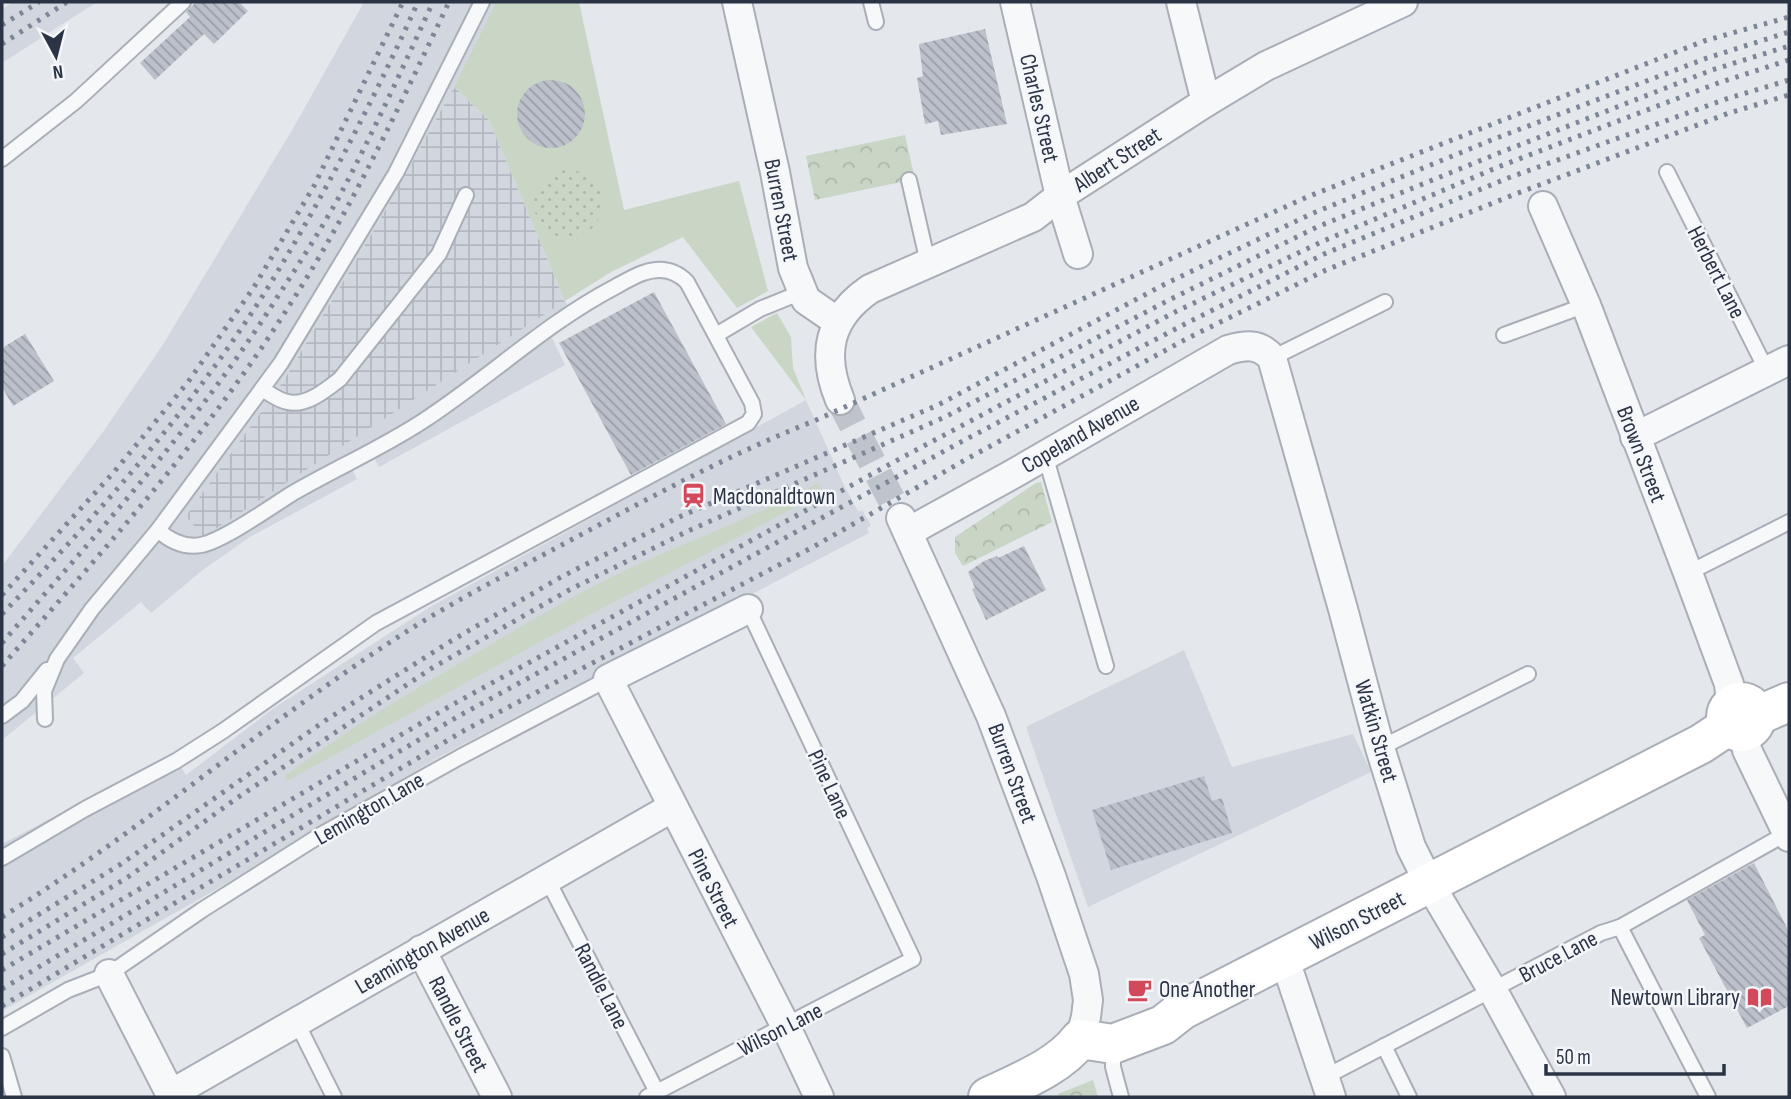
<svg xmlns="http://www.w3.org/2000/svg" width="1791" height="1099" viewBox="0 0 1791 1099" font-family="'Sofia Sans Condensed',sans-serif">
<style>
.built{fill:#d2d6de}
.industrial{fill:url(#industrial-grid)}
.grass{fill:#c9d6c5}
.park{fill:url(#park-crowns)}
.garden{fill:url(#garden-dots)}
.building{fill:url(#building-back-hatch)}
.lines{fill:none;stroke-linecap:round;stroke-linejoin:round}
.street-tunnel{stroke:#bfc3cb;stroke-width:28;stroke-dasharray:28 14;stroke-linecap:butt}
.lane-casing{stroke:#a9aeb7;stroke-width:18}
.street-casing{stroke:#a9aeb7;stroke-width:32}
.secondary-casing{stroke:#a9aeb7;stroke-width:42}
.lane{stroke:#f7f8fa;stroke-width:14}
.street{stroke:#f7f8fa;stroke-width:28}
.secondary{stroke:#fff;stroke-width:38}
.rail{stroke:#7d8696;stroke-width:5;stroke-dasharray:3.5 7;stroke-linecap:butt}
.labels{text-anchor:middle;stroke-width:5;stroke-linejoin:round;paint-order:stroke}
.street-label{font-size:23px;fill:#2b3445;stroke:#f4f6f9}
.poi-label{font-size:23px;fill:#2b3445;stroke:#f4f6f9;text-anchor:start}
</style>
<defs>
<pattern id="industrial-grid" width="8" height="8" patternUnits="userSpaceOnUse" patternTransform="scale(1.75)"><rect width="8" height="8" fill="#d2d6de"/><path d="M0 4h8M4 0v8" fill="none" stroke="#b4b8c0"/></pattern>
<pattern id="park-crowns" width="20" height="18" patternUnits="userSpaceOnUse" patternTransform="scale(1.75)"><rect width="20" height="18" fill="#c9d6c5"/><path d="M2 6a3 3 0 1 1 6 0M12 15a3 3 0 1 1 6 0" fill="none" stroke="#adb8ab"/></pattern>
<pattern id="garden-dots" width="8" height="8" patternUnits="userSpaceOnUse" patternTransform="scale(1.75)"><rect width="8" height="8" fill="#c9d6c5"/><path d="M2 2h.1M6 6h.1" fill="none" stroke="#adb8ab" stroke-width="1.8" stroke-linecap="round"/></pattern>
<pattern id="building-back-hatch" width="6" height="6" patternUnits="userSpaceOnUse" patternTransform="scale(1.75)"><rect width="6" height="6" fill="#bbc0ca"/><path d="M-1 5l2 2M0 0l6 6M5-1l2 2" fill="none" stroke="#989da6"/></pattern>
</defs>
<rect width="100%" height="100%" fill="#e4e7ec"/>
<g class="built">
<polygon points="13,2 97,2 2,63 2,9"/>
<polygon points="364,2 496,2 454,87 377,225 284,380 187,516 203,536 565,301 568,306 556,314 563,327 553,334 552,338 565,365 379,467 374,458 352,469 357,479 250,537 204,569 151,613 141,602 73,658 84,673 2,740 2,566 103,432 164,343 295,125"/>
<polygon points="806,400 843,483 856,508 859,512 862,510 871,525 867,528 869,533 441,756 240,876 2,1011 2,844 173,754 186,775 274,708 430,607"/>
<polygon points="1184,650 1232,767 1353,734 1371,772 1088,907 1026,727"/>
</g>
<polygon class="industrial" points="454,87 489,120 565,301 203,537 186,516 284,380 377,225"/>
<g class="grass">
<polygon points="496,2 579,2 624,210 739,181 768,291 737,308 683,237 611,272 565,301 489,120 454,87"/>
<polygon points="777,313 791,337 793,368 806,400 751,327"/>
<path d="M818 483 824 492 591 614 287 781 285 776C341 734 402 697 463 661 513 631 563 601 616 575 682 543 753 518 818 483Z"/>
</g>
<g class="park">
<polygon points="905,135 915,179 815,200 806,156"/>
<polygon points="1041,482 1052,522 963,566 955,553 955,537 1036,483"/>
<polygon points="1093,1080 1098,1097 1058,1097 1058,1094"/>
</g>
<circle class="garden" cx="568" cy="204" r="34"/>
<g class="building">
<polygon points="196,2 239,2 248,11 214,44 204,34 155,80 140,63 190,17 186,12"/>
<polygon points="985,29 1007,124 941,135 938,121 925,124 917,78 923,76 919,44"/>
<circle cx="551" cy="114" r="34"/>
<polygon points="654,292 726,424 631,475 559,343"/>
<polygon points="25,334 54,381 13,406 2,387 2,348"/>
<polygon points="1024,546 1046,590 986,620 972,589 975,588 968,572 984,561 997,556 998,558"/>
<polygon points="1204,776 1212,801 1222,798 1232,833 1111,870 1092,810"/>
<polygon points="1754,863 1789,932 1789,1006 1747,1028 1699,938 1705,935 1687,900"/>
</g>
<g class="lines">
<polyline class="street-tunnel" points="840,400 901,518"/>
<defs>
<g id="lane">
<polyline points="871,2 876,22"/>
<polyline points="2,159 76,101 183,2"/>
<polyline points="1667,172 1767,371"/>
<polyline points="909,180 928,263"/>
<polyline points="716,335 760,309 802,292"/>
<polyline points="1504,335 1586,305"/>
<polyline points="1272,358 1385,302"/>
<path d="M262 389C269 393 279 401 288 402 306 407 327 389 340 379L439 254 466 195"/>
<polyline points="1045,455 1106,666"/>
<polyline points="1688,573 1789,522"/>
<polyline points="2,716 22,701 47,670"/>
<polyline points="45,719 44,691 57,659 92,609 158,530 281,363 396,173 482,2"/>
<polyline points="1380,748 1528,674"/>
<path d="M2 858 85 809 176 761 223 731 376 623 748 423 754 414 752 403 687 282C675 270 660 267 643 273 634 276 624 282 615 287 546 323 489 378 423 421 382 448 336 468 293 493 272 506 223 541 201 545 184 548 170 541 158 530"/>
<polyline points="547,879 657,1092"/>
<polyline points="1620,927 1708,1097"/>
<polyline points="296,1021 334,1097"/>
<polyline points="2,1028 68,990 109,974 202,910 322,834 460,757 608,679"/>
<polyline points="1113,1045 1113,1067 1121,1097"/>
<polyline points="1384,1046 1409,1097"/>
<polyline points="2,1056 14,1097"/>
<polyline points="1325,1077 1601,933 1620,927 1789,832"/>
<polyline points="647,1097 913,959 748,609"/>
</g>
<g id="street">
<polyline points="737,2 775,172 793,268 806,300 838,322"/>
<polyline points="1015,2 1060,196 1078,254"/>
<polyline points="1181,2 1206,102"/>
<polyline points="1543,206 1586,305 1688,573 1729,684 1731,705"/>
<path d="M840 400C821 354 828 318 870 289L1033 217 1060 196 1206 102 1266 66 1403 2"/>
<polyline points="1635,437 1789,360"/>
<polyline points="901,518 991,716 1051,876 1084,974 1088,1000 1086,1017 1080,1039"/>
<path d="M908 532 1013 474 1228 350C1246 345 1259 343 1272 358L1343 609 1380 748 1411 847 1429 883 1493 991 1551 1097"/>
<polyline points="748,609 608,679 786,1027 819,1097"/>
<polyline points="1744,732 1747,750 1789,837"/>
<polyline points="421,950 497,1097"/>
<polyline points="1284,957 1331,1097"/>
<polyline points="109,974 172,1097"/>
<polyline points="171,1094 673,807"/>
</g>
<g id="secondary">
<circle cx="1741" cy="717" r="15"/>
<polyline points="1756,716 1789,702"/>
<path d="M988 1097C1019 1082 1059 1067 1080 1039L1113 1044 1163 1025 1182 1010 1701 744 1728 726"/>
</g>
</defs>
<use href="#lane" class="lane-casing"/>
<use href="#street" class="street-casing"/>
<use href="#secondary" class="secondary-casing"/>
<use href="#lane" class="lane"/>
<use href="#street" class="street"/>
<use href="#secondary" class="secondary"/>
<g class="rail">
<polyline points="2,25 39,2"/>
<polyline points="2,44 67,2"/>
<polyline points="2,595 114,472 188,382 254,287 314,186 403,2"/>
<path d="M2 614C99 514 193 407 267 289 324 196 373 101 418 2"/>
<path d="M2 643C99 531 199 422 278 296 299 264 320 231 339 197 373 133 403 67 433 2"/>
<path d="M2 666C103 551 207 436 289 306 351 210 400 105 449 2"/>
<path d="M2 917C143 830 269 719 409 630 461 597 517 569 571 540 651 497 730 454 814 421L1307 197 1704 41 1789 17"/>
<polyline points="2,937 121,864 326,720 451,641 561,577 679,517 938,405 1167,283 1311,214 1494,139 1707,58 1789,32"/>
<polyline points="2,954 128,877 237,798 432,668 569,590 688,531 945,417 1171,299 1317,227 1499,153 1712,70 1789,46"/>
<polyline points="2,970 450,706 903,457 1177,311 1321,242 1503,165 1718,83 1789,60"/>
<polyline points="2,989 457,717 959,443 1183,325 1324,254 1508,178 1726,99 1789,80"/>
<polyline points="2,1006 465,730 813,547 965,460 1188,338 1326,270 1513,195 1729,113 1789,95"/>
</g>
</g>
<defs>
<symbol id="station-bare" viewBox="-9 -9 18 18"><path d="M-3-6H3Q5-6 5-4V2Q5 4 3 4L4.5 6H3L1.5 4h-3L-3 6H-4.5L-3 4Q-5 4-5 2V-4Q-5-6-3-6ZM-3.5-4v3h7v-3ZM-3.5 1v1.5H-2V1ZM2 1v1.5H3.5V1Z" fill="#d1495b" stroke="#f4f6f9" stroke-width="2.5" paint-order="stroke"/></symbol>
<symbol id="cafe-bare" viewBox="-9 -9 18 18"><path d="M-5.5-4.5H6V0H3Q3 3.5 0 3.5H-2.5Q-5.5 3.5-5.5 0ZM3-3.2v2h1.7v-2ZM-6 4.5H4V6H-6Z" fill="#d1495b" stroke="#f4f6f9" stroke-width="2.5" paint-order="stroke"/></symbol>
<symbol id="library-bare" viewBox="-9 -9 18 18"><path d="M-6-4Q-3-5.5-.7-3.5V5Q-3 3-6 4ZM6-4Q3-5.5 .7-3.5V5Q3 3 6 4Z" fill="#d1495b" stroke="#f4f6f9" stroke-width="2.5" paint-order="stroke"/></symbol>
</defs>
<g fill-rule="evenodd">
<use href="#station-bare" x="676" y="478" width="35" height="35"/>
<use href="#cafe-bare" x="1122" y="972" width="35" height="35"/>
<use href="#library-bare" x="1742" y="980" width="35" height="35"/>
</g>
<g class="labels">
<g class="street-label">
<text transform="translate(1040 108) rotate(77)" y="8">Charles Street</text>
<text transform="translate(1117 159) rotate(-33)" y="8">Albert Street</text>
<text transform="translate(782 210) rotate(79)" y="8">Burren Street</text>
<text transform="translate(1717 272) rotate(63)" y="8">Herbert Lane</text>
<text transform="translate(1080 434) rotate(-30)" y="8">Copeland Avenue</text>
<text transform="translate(1642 454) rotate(69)" y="8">Brown Street</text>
<text transform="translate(1377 731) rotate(74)" y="8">Watkin Street</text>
<text transform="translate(1013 773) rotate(70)" y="8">Burren Street</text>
<text transform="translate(830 784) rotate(65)" y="8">Pine Lane</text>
<text transform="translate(369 808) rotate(-30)" y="8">Lemington Lane</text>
<text transform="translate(714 888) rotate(63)" y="8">Pine Street</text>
<text transform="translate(1357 920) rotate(-27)" y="8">Wilson Street</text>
<text transform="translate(422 950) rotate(-30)" y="8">Leamington Avenue</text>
<text transform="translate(1558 956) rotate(-28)" y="8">Bruce Lane</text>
<text transform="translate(602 986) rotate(63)" y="8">Randle Lane</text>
<text transform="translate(459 1024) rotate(63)" y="8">Randle Street</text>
<text transform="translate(780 1029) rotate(-27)" y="8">Wilson Lane</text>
</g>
<g class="poi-label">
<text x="713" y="504">Macdonaldtown</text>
<text x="1159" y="997">One Another</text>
<text x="1740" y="1005" text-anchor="end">Newtown Library</text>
</g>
</g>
<rect width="1791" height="1099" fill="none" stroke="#2b3445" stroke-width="7"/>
<g transform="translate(56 56) rotate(173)" stroke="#f4f6f9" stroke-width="5" paint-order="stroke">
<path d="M0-5L12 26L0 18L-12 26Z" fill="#2b3445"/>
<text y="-10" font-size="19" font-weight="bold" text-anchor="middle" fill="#2b3445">N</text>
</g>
<path d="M1546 1064v10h178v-10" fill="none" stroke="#2b3445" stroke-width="3.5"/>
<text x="1556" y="1064" font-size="21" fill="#2b3445" stroke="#f4f6f9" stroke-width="5" paint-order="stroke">50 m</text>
</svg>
